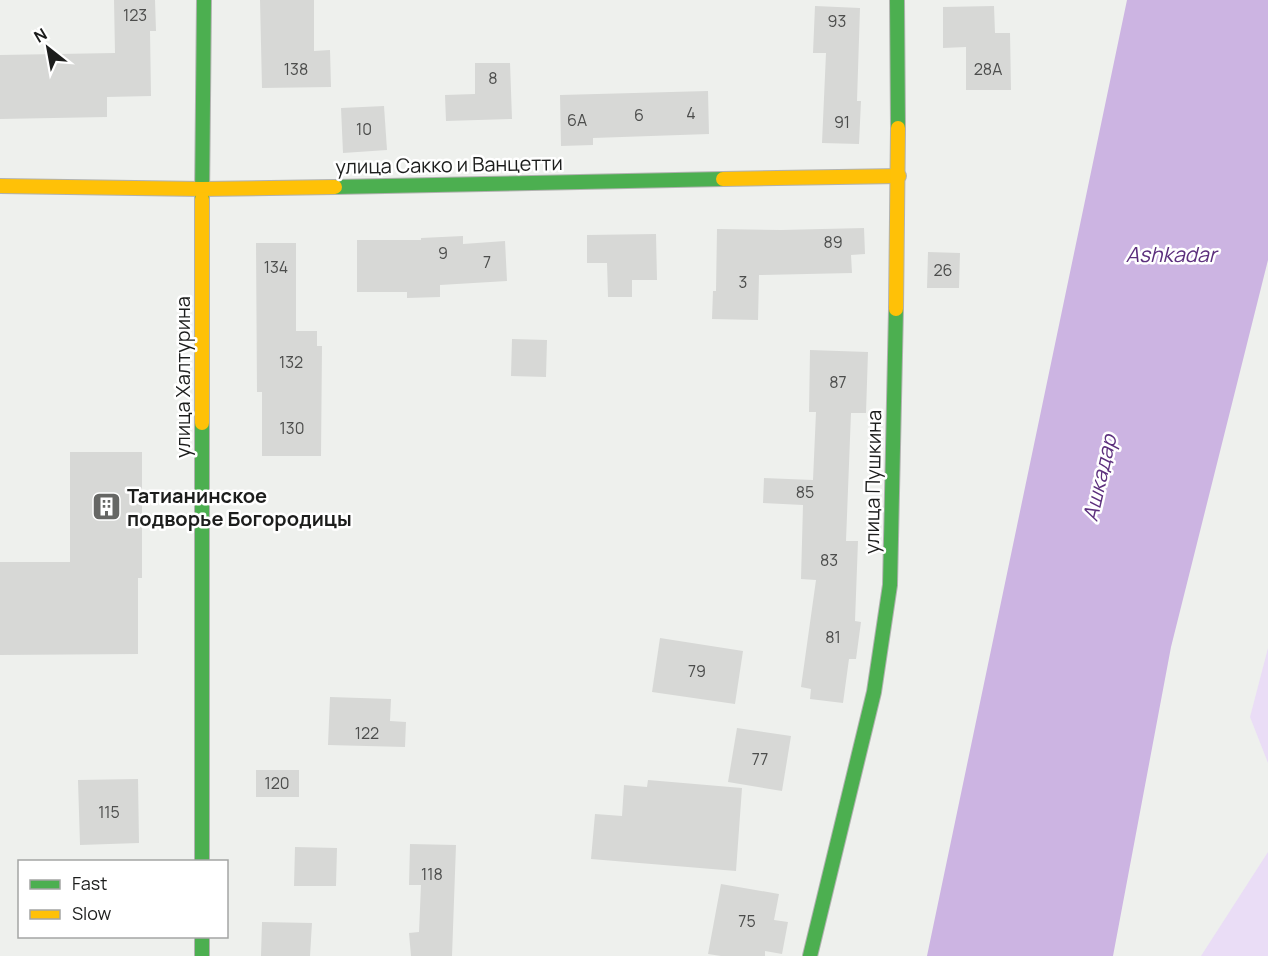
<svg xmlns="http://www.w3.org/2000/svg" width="1268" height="956" viewBox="0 0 1268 956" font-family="Manrope,sans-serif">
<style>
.green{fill:#eaddf6}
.water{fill:#ccb4e2}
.building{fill:#d7d8d6}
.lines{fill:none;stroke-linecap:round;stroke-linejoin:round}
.fast-casing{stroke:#b1b2b0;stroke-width:16}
.slow-casing{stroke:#b1b2b0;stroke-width:16}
.fast{stroke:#4caf50;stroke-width:14}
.slow{stroke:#ffc107;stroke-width:14}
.labels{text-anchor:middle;stroke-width:5;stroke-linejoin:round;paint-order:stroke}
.number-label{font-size:16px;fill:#4c4d4c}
.street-label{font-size:20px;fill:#1c1d1c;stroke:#fff}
.poi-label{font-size:20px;font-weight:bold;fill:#1c1d1c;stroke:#fff;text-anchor:start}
.water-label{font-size:21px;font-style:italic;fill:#5c2f7d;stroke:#fff}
</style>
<rect width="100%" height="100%" fill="#eef0ed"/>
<g class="green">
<polygon points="1268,648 1268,763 1250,717"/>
<polygon points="1268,852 1268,956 1201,956"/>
</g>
<polygon class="water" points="1127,0 1268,0 1268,260 1171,647 1113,956 927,956"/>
<g class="building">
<polygon points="114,0 155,0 156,31 150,31 151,96 107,97 107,117 0,119 0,55 115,53"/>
<polygon points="260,0 314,0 314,51 330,50 331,87 262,88"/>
<polygon points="815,6 860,8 857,101 861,101 859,144 822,143 826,53 813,53"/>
<polygon points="994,6 995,33 1010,33 1011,90 966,90 966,47 943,48 943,7"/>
<polygon points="475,63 510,63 512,119 446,121 445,95 475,94"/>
<polygon points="708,91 709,134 593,138 593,145 561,146 560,95"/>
<polygon points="384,106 387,150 343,153 341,108"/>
<polygon points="864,228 865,254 851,255 852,273 759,275 758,320 712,319 713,291 716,291 717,229 781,230"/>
<polygon points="656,234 657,280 632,280 632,297 608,297 607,263 587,263 587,235"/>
<polygon points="463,236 463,244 505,241 507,281 440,285 440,297 407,298 407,292 357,292 357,240 421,240 421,238"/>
<polygon points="256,243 296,243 296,331 317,331 317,346 322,346 321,456 262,456 262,392 257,392"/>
<polygon points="928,252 960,253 959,288 927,288"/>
<polygon points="512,339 547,340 546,377 511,376"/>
<polygon points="810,350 868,352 866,413 851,413 846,541 858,541 855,621 861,622 856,659 849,659 843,703 810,699 811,689 801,687 816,580 801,579 803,505 763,503 764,478 813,480 816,412 809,412"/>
<polygon points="70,452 142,452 142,578 138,578 138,654 0,655 0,562 70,562"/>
<polygon points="660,638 743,651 735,704 652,692"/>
<polygon points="330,697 391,699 390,721 406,722 405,747 328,745"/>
<polygon points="737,728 791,736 782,791 728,782"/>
<rect x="256" y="770" width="43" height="27"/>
<polygon points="138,779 139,843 80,845 78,780"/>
<polygon points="648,780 742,788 736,871 591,859 595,814 622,816 624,785 647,787"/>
<polygon points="410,844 456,845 452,956 411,956 409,933 419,932 421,885 409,885"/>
<polygon points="295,847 337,848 336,886 294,886"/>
<polygon points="721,884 779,894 774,920 788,922 782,954 765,951 765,956 721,956 708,954"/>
<polygon points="262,922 312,923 310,956 261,956"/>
</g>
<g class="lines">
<defs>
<g id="fast">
<polyline points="897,0 898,128"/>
<polyline points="335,187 723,179"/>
<polyline points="202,199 204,0"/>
<polyline points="202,423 202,862"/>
<polyline points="202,936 202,956"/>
<polyline points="810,956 874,692 890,585 896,309"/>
</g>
<g id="slow">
<polyline points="723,179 899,176"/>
<polyline points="0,186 202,189 335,187"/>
<polyline points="202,199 202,423"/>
<polyline points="896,309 898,128"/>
</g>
</defs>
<use href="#fast" class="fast-casing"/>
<use href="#slow" class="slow-casing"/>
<use href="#fast" class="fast"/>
<use href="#slow" class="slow"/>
</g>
<defs>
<symbol id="building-square" viewBox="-11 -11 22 22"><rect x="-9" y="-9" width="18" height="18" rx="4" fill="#666765" stroke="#fff"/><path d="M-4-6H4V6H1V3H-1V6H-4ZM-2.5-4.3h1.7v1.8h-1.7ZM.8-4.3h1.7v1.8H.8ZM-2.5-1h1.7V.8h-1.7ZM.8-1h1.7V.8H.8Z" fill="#fff"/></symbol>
</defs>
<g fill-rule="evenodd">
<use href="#building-square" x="90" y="490" width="33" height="33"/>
</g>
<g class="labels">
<g class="number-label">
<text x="135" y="21">123</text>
<text x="837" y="27">93</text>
<text x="296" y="75">138</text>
<text x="988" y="75">28А</text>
<text x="493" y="84">8</text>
<text x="691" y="119">4</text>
<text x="639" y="121">6</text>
<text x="577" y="126">6А</text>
<text x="842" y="128">91</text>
<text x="364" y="135">10</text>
<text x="833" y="248">89</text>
<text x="443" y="259">9</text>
<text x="487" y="268">7</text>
<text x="276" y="273">134</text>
<text x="943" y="276">26</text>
<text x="743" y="288">3</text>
<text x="291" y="368">132</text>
<text x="838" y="388">87</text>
<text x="292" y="434">130</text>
<text x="805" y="498">85</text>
<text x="829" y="566">83</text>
<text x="833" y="643">81</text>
<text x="697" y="677">79</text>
<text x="367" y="739">122</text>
<text x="760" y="765">77</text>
<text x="277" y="789">120</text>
<text x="109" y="818">115</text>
<text x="432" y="880">118</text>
<text x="747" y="927">75</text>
</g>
<g class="street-label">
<text transform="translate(449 165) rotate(-1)" y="7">улица Сакко и Ванцетти</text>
<text transform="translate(183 377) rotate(-90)" y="7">улица Халтурина</text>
<text transform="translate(873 482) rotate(-89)" y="7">улица Пушкина</text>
</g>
<g class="poi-label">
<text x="127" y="503">Татианинское<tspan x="127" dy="23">подворье Богородицы</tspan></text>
</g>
<g class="water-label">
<text x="1171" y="262">Ashkadar</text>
<text transform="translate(1100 478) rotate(-77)" y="7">Ашкадар</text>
</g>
</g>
<rect x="18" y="860" width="210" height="78" fill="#ffffff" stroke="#a4a5a4" stroke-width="1.5"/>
<rect x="30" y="880" width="30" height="9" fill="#4caf50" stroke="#a4a5a4" stroke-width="1.5"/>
<text x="72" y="890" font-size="18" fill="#1c1d1c">Fast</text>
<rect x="30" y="910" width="30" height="9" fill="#ffc107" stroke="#a4a5a4" stroke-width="1.5"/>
<text x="72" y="920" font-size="18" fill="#1c1d1c">Slow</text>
<g transform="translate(48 48) rotate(329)" stroke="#ffffff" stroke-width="4.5" paint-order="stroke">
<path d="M0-4.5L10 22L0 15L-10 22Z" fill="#1c1d1c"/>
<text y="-9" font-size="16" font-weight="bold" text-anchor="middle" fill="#1c1d1c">N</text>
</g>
</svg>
